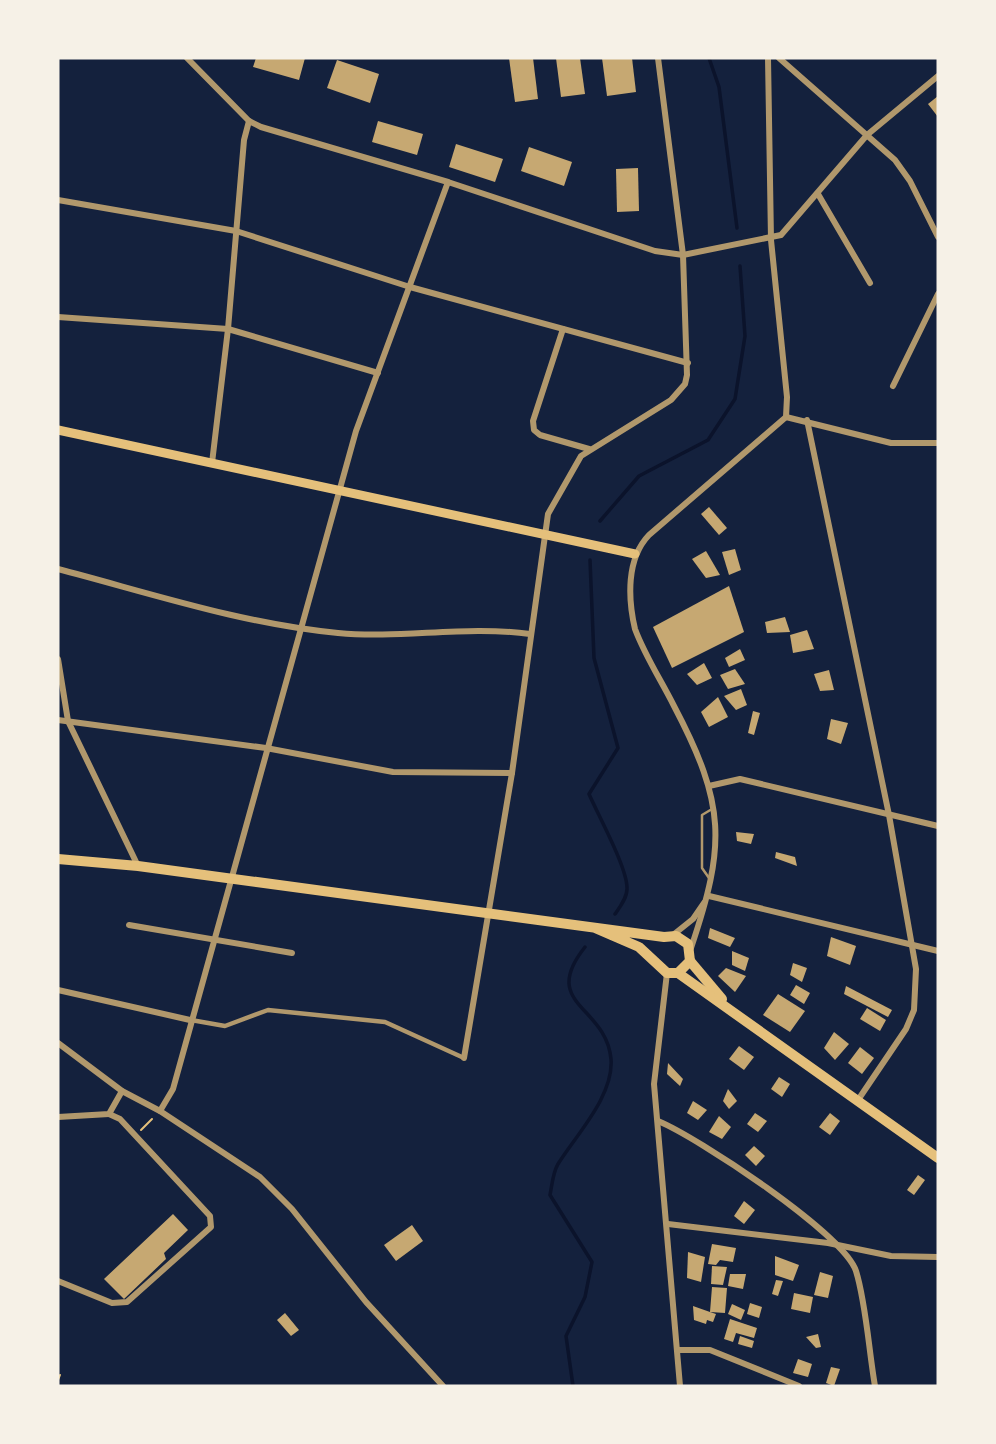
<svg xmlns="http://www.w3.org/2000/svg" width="996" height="1444" viewBox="0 0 996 1444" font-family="Arial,sans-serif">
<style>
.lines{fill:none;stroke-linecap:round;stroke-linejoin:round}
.stream{stroke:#0b132b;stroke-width:3.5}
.building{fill:#c6a872}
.path{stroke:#e5c07b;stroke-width:2}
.service{stroke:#b1986c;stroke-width:2.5}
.pedestrian{stroke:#b1986c;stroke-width:4.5}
.minor{stroke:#b1986c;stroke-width:6}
.secondary{stroke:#e5c07b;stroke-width:9}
.trunk{stroke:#e5c07b;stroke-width:10}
</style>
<rect width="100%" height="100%" fill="#14213d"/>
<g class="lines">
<g class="stream">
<polyline points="709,58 719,87 737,228"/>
<polyline points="600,521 639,476 708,440 735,399 745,336 740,266"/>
<path d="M590 560 594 658 618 748 589 794C598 815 628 869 627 889 627 898 620 907 615 914"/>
<path d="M573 1386 566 1336 585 1297 592 1262 550 1195C552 1185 553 1172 558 1164 576 1135 614 1096 611 1059 606 1005 539 1005 585 947"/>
</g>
</g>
<g class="building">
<polygon points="256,58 305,58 299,80 253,67"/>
<polygon points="509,58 533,58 538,99 515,102"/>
<polygon points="556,58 580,58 585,94 561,97"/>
<polygon points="602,58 632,58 636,92 607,96"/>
<polygon points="337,60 379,74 370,103 327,88"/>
<polygon points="938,96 938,117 928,104"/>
<polygon points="378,121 423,134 417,155 372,142"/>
<polygon points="456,144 503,159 495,182 449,167"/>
<polygon points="529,147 572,162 564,186 521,171"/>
<polygon points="638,168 639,211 617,212 616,169"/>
<polygon points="709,507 727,528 719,535 701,514"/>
<polygon points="735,549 741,570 729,575 722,552"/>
<polygon points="706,551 720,575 706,578 692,559"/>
<polygon points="729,586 744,632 672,668 653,627"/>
<polygon points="785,617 790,632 767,633 765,622"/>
<polygon points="807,630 814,649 793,653 790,635"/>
<polygon points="740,649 745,660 729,667 725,658"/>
<polygon points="704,663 712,678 697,685 687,674"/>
<polygon points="735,669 745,684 728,689 720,675"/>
<polygon points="829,670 834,690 820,691 814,674"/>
<polygon points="741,689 747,705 736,710 724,696"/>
<polygon points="718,697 728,717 709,727 701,712"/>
<polygon points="753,711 760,713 754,735 748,733"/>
<polygon points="831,719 848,723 841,744 827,739"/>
<polygon points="736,832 754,834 751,844 737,841"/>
<polygon points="776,852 795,857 797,866 775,858"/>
<polygon points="710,928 735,938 730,947 708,938"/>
<polygon points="831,937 856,946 850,965 827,956"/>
<polygon points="732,951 749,958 745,971 732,965"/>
<polygon points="793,963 807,968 802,982 790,975"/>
<polygon points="726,968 746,976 735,992 718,976"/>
<polygon points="796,985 810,993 804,1004 790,995"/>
<polygon points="846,986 892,1010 888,1017 844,994"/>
<polygon points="778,994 805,1011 790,1032 763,1015"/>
<polygon points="867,1008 886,1020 880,1031 860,1019"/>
<polygon points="834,1032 849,1044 835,1060 824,1048"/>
<polygon points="739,1046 754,1057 744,1070 729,1059"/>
<polygon points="860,1047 874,1058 862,1074 848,1063"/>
<polygon points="668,1063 683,1079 680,1086 667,1074"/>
<polygon points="779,1077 790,1084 782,1097 771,1089"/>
<polygon points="728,1089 737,1101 729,1109 723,1101"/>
<polygon points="693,1101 707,1110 698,1120 687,1113"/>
<polygon points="755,1113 767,1121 758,1132 747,1124"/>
<polygon points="830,1113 840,1121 830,1135 819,1127"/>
<polygon points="719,1116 731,1127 722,1139 709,1132"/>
<polygon points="754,1146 765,1156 756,1166 745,1155"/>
<polygon points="918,1175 925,1180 914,1195 907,1190"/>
<polygon points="744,1201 755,1210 744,1224 734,1216"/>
<polygon points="173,1214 188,1230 164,1253 166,1259 124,1299 104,1279"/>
<polygon points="412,1225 423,1241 396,1261 384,1245"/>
<polygon points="712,1244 736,1248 733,1262 720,1260 716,1265 708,1264"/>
<polygon points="688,1252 705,1257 701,1282 687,1278"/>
<polygon points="775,1256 799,1265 793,1281 775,1275"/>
<polygon points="712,1266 727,1267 723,1285 711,1284"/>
<polygon points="820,1272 833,1276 828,1298 814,1295"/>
<polygon points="730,1274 746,1274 743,1289 728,1286"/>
<polygon points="776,1280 783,1281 778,1296 772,1294"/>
<polygon points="712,1287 727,1288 725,1313 710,1312 716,1314 713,1322 707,1320 706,1324 694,1320 693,1306 710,1312"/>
<polygon points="794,1293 813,1297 810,1313 791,1309"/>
<polygon points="750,1303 762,1307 759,1318 747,1314"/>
<polygon points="732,1304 745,1310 741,1320 728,1314"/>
<polygon points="285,1313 299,1330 291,1336 277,1320"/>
<polygon points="730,1319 757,1328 754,1338 736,1333 733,1342 724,1339"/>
<polygon points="818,1334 821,1347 816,1348 806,1337"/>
<polygon points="740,1336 754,1341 752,1348 738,1344"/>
<polygon points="798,1359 812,1364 808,1377 793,1373"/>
<polygon points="831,1367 840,1369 834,1386 826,1383"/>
</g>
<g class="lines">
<g class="path">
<polyline points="141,1130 152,1119"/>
<polyline points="58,1380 60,1375"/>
</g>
<polyline class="service" points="709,878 702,868 702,815 712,809"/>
<polyline class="pedestrian" points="191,1020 225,1026 268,1010 385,1022 464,1058"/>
<g class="minor">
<polyline points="187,58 249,121 261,127 448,182 655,251 683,255 781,235 867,135 938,76"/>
<polyline points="779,58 895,160 910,181 938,237"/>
<polyline points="818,194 870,283"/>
<polyline points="58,200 236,231 410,287 688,363"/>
<polyline points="58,317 228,329 378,373"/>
<polyline points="563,329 533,421 534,430 540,435 589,449"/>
<polyline points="893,386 938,294"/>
<polyline points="786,417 891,443 938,443"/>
<polyline points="807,420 889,815 916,969 914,1010 906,1029 858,1100"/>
<polyline points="212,463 228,329 244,140 249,121"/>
<path d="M58 569C150 593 243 624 338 633 402 639 465 625 530 634"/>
<polyline points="58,659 68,721 138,866"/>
<polyline points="58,720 266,748 393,772 512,773"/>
<polyline points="709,786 740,779 938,826"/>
<polyline points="709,896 938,951"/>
<polyline points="129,925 292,953"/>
<polyline points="673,935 693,919 704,903"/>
<path d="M691 948C726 844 726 805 674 706 661 680 645 656 635 629 628 599 626 559 649 535L786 417 787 397 771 240 768 58"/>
<polyline points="667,973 654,1084 680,1386"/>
<polyline points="58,990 190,1020"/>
<polyline points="58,1043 122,1091 160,1111 260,1177 292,1209 366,1302 443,1386"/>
<polyline points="464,1058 512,773 548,514 581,456 671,400 685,384 687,375 683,255 658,58"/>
<polyline points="160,1111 173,1089 356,431 448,182"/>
<polyline points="58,1117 109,1114 122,1091"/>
<path d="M658 1121C697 1137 843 1233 856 1271 866 1303 869 1352 875 1386"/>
<polyline points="668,1224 828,1243 891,1256 938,1257"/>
<polyline points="58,1281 112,1303 127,1302 211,1227 210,1216 120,1119 109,1114"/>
<polyline points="677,1350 710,1350 799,1386"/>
</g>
<polyline class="secondary" points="58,430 635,554"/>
<g class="trunk">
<polyline points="58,859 138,866 664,937 676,936 688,944 690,961 678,973 667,973 639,947 595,928"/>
<polyline points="690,961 722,999"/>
<polyline points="678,973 938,1158"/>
</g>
</g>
<rect width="996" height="1444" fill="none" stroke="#f6f1e7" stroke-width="119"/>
</svg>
